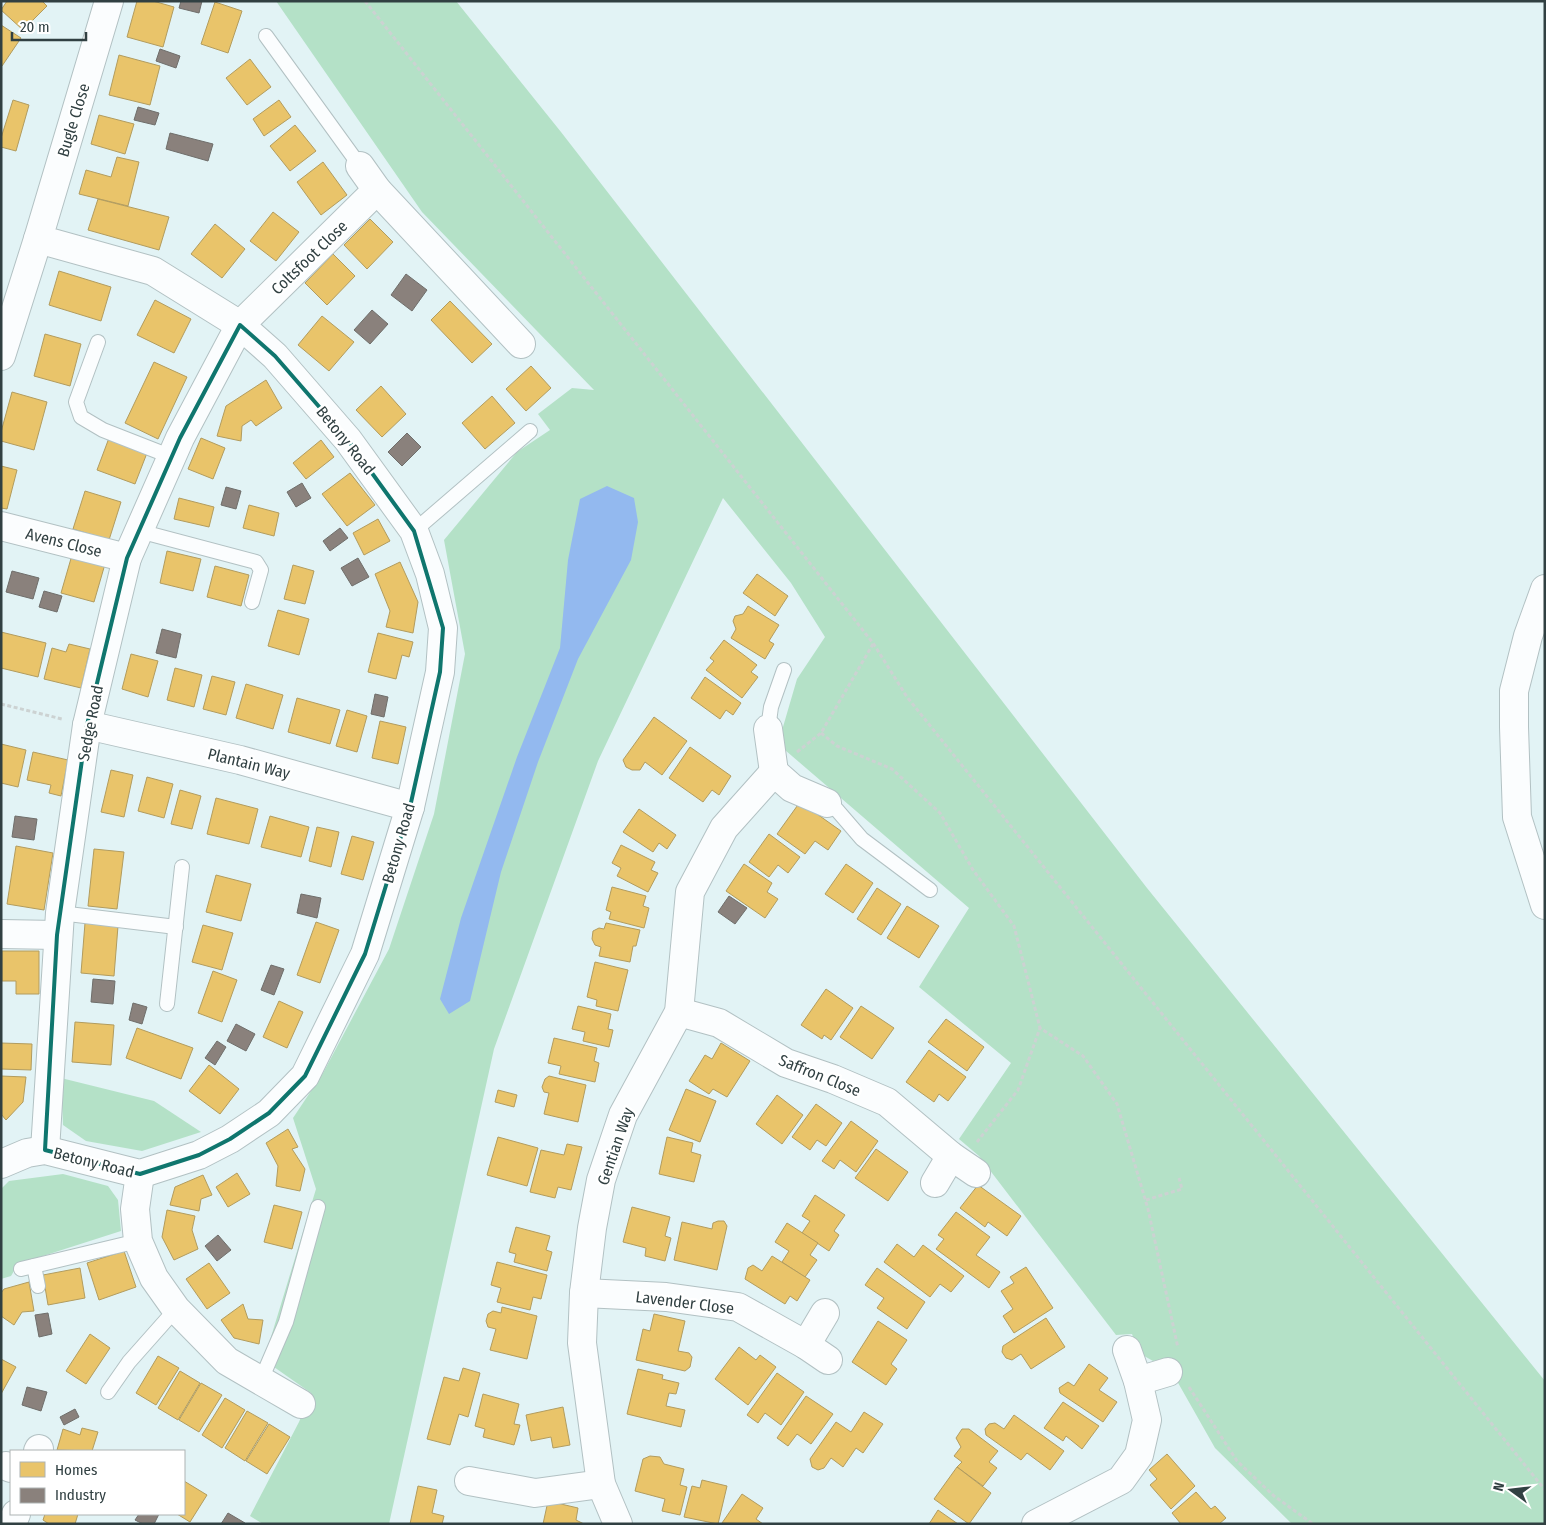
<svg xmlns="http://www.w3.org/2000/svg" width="1546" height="1525" viewBox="0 0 1546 1525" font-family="'Fira Sans Condensed',sans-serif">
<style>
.green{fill:#b4e1c7}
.water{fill:#93b9ef}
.homes{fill:#e9c46a;stroke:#b29c5e}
.industry{fill:#8a817c;stroke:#6f6e6b}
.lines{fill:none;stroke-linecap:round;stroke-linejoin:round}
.service-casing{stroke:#b2c1c3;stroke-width:16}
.minor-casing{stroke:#b2c1c3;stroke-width:30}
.path{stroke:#ccd2d2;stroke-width:3;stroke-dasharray:4 2.5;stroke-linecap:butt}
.service{stroke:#fbfdfe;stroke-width:14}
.minor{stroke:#fbfdfe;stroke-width:28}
.marked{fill:none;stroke:#0f766e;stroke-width:4;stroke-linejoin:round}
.labels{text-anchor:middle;stroke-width:5;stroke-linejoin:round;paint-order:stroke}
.street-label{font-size:16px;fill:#314042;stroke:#fff}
</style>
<rect width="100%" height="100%" fill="#e2f3f5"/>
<g class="green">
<polygon points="276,1 456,1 561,132 1147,888 1545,1381 1545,1524 1292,1524 1215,1448 1177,1381 1171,1358 1153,1361 1139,1353 1132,1334 1116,1335 979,1156 959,1139 1011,1063 919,987 969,908 778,744 797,679 825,637 791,583 723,498 598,761 494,1049 389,1524 263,1524 250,1516 299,1422 311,1393 264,1360 316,1189 293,1118 323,1073 389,949 434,814 465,654 444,540 517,452 550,430 538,414 572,388 594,390 422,212"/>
<polygon points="61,1078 154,1101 201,1132 142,1151 86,1141 63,1125"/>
<polygon points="63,1174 108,1186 118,1200 121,1231 18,1264 11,1276 1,1279 1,1189 9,1181"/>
</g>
<polygon class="water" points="607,486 634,498 638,522 631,560 578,659 538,762 501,872 470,1001 449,1014 440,999 461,918 517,757 560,648 568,560 580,499"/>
<g class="homes">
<polygon points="7,1 42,1 47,6 23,30 1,10"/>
<polygon points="137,1 153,1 174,7 163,47 127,37"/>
<polygon points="215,2 242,11 228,53 201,44"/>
<polygon points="1,25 21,38 2,66 1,65"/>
<polygon points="119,55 160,66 150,105 109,95"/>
<polygon points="250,59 271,87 247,105 226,78"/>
<polygon points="13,100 29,105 16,151 1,147 1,138"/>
<polygon points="279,100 291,117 264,136 253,119"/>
<polygon points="99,115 134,124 125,154 91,144"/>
<polygon points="295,125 316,151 290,171 270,146"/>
<polygon points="117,157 139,162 128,206 79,194 86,170 111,177"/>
<polygon points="323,162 347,195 321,215 297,182"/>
<polygon points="98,199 169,217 159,250 88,230"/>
<polygon points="273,212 299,232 276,261 250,241"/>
<polygon points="370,219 393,242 367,269 344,245"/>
<polygon points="215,224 245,249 222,278 191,254"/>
<polygon points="333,254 355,276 327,305 305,283"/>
<polygon points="59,271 111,287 101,321 49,305"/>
<polygon points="155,300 191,319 174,353 137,335"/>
<polygon points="450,301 492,344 472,363 431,320"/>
<polygon points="322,316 354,342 329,371 298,345"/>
<polygon points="45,334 81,344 70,386 34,376"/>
<polygon points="154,362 187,377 158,439 125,423"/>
<polygon points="531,366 551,388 526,411 506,389"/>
<polygon points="266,380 282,408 256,426 251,420 242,426 241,441 217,436 226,406"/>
<polygon points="381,386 406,414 382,437 356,410"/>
<polygon points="12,392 47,402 34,450 1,441 1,432"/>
<polygon points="492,396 515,423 485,449 462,423"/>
<polygon points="109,438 147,453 135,484 97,470"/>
<polygon points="201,438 225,448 213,479 188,469"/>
<polygon points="321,440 334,457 306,479 293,463"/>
<polygon points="1,466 17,470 7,509 1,508"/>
<polygon points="350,473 375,505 347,526 322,494"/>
<polygon points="85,491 121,502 109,540 73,529"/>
<polygon points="179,498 214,507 209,527 174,519"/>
<polygon points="249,505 279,513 274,536 243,528"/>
<polygon points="378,519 390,541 364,555 353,533"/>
<polygon points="167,551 201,559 193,591 160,583"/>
<polygon points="72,555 105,564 94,602 61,593"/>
<polygon points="400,562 418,602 413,633 386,627 390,611 375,574"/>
<polygon points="293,565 314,571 305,604 284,599"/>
<polygon points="215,566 249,575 241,606 207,597"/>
<polygon points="757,574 788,596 775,616 743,593"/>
<polygon points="748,606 779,625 769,641 774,644 765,659 731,638 736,629 733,621 735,616 743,614"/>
<polygon points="278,610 309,619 299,655 268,646"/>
<polygon points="1,632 46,643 38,677 1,668"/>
<polygon points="378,633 413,642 409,657 402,655 396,679 368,672"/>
<polygon points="724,640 757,665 751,672 758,677 742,698 706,670 714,661 710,658"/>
<polygon points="69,644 90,649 81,688 44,679 52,648 66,652"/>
<polygon points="131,654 158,661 148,697 122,689"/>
<polygon points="175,668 202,675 194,707 167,700"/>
<polygon points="212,676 235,682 226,715 203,709"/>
<polygon points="705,677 741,703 733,715 726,710 720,719 691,698"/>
<polygon points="246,684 283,695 273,729 236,718"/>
<polygon points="297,698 340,710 330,744 288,732"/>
<polygon points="347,710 367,716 357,752 336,746"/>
<polygon points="654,717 687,741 662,775 645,762 640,770 632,770 626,767 623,760"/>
<polygon points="380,721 406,727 398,764 372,758"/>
<polygon points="1,744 26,750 18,787 1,783"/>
<polygon points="690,747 731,776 719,795 712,790 703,802 669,778"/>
<polygon points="33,752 68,760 61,796 49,793 51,785 27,780"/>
<polygon points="111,770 133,775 124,817 101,812"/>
<polygon points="147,777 173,784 164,818 138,811"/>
<polygon points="180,790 201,796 192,829 171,824"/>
<polygon points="216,798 258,809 249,844 207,834"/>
<polygon points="800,802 841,831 828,850 815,841 805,854 777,834"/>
<polygon points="639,809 676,835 667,849 659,843 653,852 623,832"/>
<polygon points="270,816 309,827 301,857 261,847"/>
<polygon points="317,827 339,832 331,867 309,861"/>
<polygon points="769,834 800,857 788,873 778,865 769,877 749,862"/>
<polygon points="352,836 374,842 363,880 341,874"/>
<polygon points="621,845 655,862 651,870 658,873 648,892 617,876 621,868 612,863"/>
<polygon points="16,846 53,853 44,910 7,904"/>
<polygon points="94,849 124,852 117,909 88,906"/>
<polygon points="744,864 772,883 767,892 778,899 765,918 726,891"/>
<polygon points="846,864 873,883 853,913 825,894"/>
<polygon points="216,875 251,884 241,921 206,912"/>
<polygon points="612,887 646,896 643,906 649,908 644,928 609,919 611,912 606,910"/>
<polygon points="877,888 901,904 881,935 857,919"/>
<polygon points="907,906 939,926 919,958 887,938"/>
<polygon points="316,922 339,930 320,983 297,975"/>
<polygon points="85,923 118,926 114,976 81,973"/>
<polygon points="606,923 640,930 636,946 633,946 630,962 599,956 601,947 595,945 592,939 593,931 599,928 604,929"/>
<polygon points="203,925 233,933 222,970 192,962"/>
<polygon points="2,951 39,951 39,994 16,994 16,981 2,981"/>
<polygon points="595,962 628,970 618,1011 596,1006 597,1000 587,997"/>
<polygon points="213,971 237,980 222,1022 198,1013"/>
<polygon points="826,989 853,1008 831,1040 824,1035 822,1039 801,1025"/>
<polygon points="279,1001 303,1012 287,1048 263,1037"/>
<polygon points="578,1006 611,1014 608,1029 613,1030 609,1047 583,1041 585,1032 572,1029"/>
<polygon points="861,1006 894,1028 872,1059 840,1037"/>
<polygon points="946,1019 984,1047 967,1071 928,1042"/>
<polygon points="75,1022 114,1025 111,1065 72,1062"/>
<polygon points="137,1028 193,1048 181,1079 126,1058"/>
<polygon points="554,1038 597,1048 594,1061 599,1063 595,1082 559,1074 561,1066 548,1063"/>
<polygon points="1,1043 32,1044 31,1070 1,1069"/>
<polygon points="721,1043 750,1061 727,1097 713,1089 709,1094 689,1081 705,1055 712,1059"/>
<polygon points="929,1050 966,1077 948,1101 939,1094 934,1102 906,1082"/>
<polygon points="209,1065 239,1089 220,1114 189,1091"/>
<polygon points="1,1076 26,1077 23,1102 6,1120 1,1114"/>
<polygon points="549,1076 586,1085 578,1122 544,1114 549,1093 544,1092 542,1087 545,1079"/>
<polygon points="686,1089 716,1101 700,1142 669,1130"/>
<polygon points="498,1090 517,1095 514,1107 495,1102"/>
<polygon points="777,1095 803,1115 782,1144 756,1124"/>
<polygon points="816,1104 842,1123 826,1146 817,1140 810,1150 792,1137"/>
<polygon points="851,1121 878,1141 856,1172 840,1160 834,1169 822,1161"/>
<polygon points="288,1129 298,1147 292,1149 305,1169 300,1191 276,1186 278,1166 266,1143"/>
<polygon points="498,1137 538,1148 527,1186 487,1175"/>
<polygon points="667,1137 693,1143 691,1152 701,1155 694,1182 659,1174"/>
<polygon points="567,1144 582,1147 571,1190 558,1187 555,1198 530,1192 541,1150 564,1155"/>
<polygon points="876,1149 908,1172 888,1201 855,1178"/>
<polygon points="237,1173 250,1194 228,1207 216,1187"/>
<polygon points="203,1175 212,1195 201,1199 199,1211 170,1205 175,1187"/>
<polygon points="978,1185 1021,1216 1007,1236 988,1222 985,1227 960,1208"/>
<polygon points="815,1195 845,1215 834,1231 839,1235 829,1251 802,1233 810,1221 802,1216"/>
<polygon points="274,1205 302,1212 292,1249 264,1242"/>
<polygon points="632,1207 670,1217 665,1236 671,1238 665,1261 645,1256 646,1248 623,1242"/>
<polygon points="167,1210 195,1216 192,1230 198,1249 174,1260 162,1237"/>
<polygon points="956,1212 990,1237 976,1255 1000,1272 989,1288 936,1249 944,1239 938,1235"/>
<polygon points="718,1221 724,1221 727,1226 717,1270 674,1260 682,1222 712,1229 713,1223"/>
<polygon points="787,1223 818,1243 810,1255 817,1260 805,1277 782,1262 789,1251 775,1242"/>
<polygon points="516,1227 550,1236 546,1250 552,1252 547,1271 514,1262 516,1254 509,1252"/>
<polygon points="897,1244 914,1257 923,1245 964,1276 951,1292 940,1284 930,1297 884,1262"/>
<polygon points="124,1251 136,1287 99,1300 87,1263"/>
<polygon points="772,1256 810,1280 797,1301 790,1296 785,1304 745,1279 748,1268 753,1265 762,1271"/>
<polygon points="497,1262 547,1275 541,1299 533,1297 530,1310 497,1302 501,1288 491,1285"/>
<polygon points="209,1263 230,1293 207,1309 186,1279"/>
<polygon points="1026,1267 1053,1308 1014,1333 1003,1316 1013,1309 1001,1291 1014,1283 1010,1277"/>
<polygon points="80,1268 85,1298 48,1305 43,1275"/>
<polygon points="877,1268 925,1302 907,1329 877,1308 884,1298 865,1285"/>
<polygon points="29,1282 34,1311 22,1312 14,1325 1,1316 1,1293 4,1289"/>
<polygon points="243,1304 248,1319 263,1320 259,1344 234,1338 221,1320"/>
<polygon points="502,1307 537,1316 527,1359 490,1350 496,1329 488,1327 486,1321 488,1314 493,1311 501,1313"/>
<polygon points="654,1314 685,1321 678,1351 689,1353 692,1357 690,1367 685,1371 636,1360 643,1329 650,1331"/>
<polygon points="1046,1318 1065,1347 1031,1369 1021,1354 1012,1360 1006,1358 1002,1352 1003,1346"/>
<polygon points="878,1321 907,1340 891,1364 897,1369 886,1385 852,1362"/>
<polygon points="90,1334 110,1348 86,1384 66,1371"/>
<polygon points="739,1347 756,1360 760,1355 776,1367 748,1405 715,1379"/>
<polygon points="158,1356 179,1368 156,1405 136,1393"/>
<polygon points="1,1359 16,1367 1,1394"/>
<polygon points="1089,1364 1108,1378 1099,1390 1117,1402 1103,1422 1060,1393 1059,1388 1068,1382 1074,1386"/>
<polygon points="463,1368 480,1373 468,1417 459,1414 450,1445 427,1439 444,1377 459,1381"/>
<polygon points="638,1369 663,1375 662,1379 679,1383 676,1394 669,1393 666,1406 685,1410 681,1427 627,1414"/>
<polygon points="180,1371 200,1383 178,1420 158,1408"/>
<polygon points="777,1373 804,1392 781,1425 765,1413 758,1423 747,1415"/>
<polygon points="201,1383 222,1395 199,1432 179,1420"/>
<polygon points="483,1394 519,1404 514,1424 520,1425 514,1445 483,1437 485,1429 475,1426"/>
<polygon points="806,1396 833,1414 811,1444 797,1434 788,1446 777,1438"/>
<polygon points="225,1398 245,1410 222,1448 202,1435"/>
<polygon points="1063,1402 1099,1426 1082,1449 1066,1436 1063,1441 1044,1428"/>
<polygon points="563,1407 570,1445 553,1448 551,1437 531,1441 526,1415"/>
<polygon points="247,1411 268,1423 245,1461 225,1448"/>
<polygon points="864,1412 883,1424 863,1453 856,1448 843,1467 831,1458 824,1468 818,1470 812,1467 810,1459 836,1422 851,1432"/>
<polygon points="1014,1415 1064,1451 1050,1470 1027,1453 1021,1460 986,1435 985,1429 989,1424 995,1423 1004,1429"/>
<polygon points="269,1424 290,1437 267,1474 246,1461"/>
<polygon points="82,1428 98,1432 92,1451 57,1450 63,1429 80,1435"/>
<polygon points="962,1429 969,1429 998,1451 989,1462 997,1468 983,1486 957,1467 962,1462 954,1456 961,1447 956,1438"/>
<polygon points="1167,1454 1195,1486 1171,1509 1150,1485 1157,1479 1149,1470"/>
<polygon points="650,1456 660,1457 664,1464 684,1469 680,1485 687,1487 680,1515 662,1511 665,1499 635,1491 643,1459"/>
<polygon points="957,1467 991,1493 969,1524 934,1499"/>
<polygon points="702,1480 727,1486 718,1524 684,1517 692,1486 700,1488"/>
<polygon points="184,1481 207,1495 190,1522 177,1514 184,1514"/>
<polygon points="418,1486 437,1490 432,1513 444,1516 442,1524 410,1524"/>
<polygon points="1196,1492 1211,1509 1215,1506 1226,1518 1219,1524 1181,1524 1172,1513"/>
<polygon points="742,1494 763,1508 756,1519 763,1524 722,1523"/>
<polygon points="548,1501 578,1508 576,1520 584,1524 543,1524"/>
<polygon points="938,1510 958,1524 929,1524"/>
<polygon points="45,1514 78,1514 75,1524 49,1524 43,1520"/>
</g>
<g class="industry">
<polygon points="181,1 202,1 199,13 179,8"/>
<polygon points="160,49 180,56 176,68 156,61"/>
<polygon points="138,107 159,113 155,125 134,120"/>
<polygon points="170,133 213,144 208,161 166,149"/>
<polygon points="406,274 427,290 412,311 391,295"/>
<polygon points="372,310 388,324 370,344 354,330"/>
<polygon points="407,433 421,447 402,466 388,452"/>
<polygon points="302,483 311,498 296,507 287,492"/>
<polygon points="226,487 241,491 236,509 221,505"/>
<polygon points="340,528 348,538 330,551 323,541"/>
<polygon points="358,558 369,577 352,586 341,568"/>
<polygon points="12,571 39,578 33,599 6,592"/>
<polygon points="44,591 62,596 57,612 39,607"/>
<polygon points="162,629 181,634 176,658 156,653"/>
<polygon points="375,694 388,697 384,717 371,714"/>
<polygon points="15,816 37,819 34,840 12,837"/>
<polygon points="301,894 321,898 317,918 297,913"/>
<polygon points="729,896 747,908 735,924 718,912"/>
<polygon points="271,965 284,969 274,995 261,990"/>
<polygon points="93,979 115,981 113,1004 91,1002"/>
<polygon points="133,1003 147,1007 142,1024 129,1020"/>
<polygon points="236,1024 255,1034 246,1051 227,1041"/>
<polygon points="217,1041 226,1047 215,1065 205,1058"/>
<polygon points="218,1235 231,1250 217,1261 205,1246"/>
<polygon points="48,1313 52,1334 39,1337 35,1315"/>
<polygon points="27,1387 47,1392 41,1411 22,1405"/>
<polygon points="75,1409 79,1417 64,1425 60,1417"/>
<polygon points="228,1513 245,1523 245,1524 221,1524"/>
<polygon points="139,1514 159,1514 154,1524 143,1524 135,1520"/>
</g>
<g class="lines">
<defs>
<g id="service">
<polyline points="266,36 360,166"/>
<polyline points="98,342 76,402 81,417 103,430 172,457"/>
<polyline points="139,531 256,562 261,570 252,602"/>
<polyline points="414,531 530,431"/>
<polyline points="768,729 771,707 784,670"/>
<polyline points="827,803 837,810 862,839 930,890"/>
<polyline points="60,913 176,927"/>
<polyline points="167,1004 182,867"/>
<polyline points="34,1266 38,1286"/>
<polyline points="21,1269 138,1241"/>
<polyline points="261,1380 286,1322 318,1207"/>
<polyline points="108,1392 129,1362 176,1309"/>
</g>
<g id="minor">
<polyline points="360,166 377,190 521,344"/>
<polyline points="1,356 38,239"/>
<polyline points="1,526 127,558"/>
<polyline points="1545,589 1528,636 1514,691 1514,727 1517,817 1545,905"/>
<polyline points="87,725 240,760 410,807"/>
<polyline points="768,729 774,772 792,788 827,803"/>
<polyline points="1,934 57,935"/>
<polyline points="679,1012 719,1023 786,1063 833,1079 887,1102 951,1156 976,1173"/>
<polyline points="45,1150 60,913 87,725 127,558 180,438 240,325 377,190"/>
<polyline points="1,1164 27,1153 45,1150 140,1174 199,1155 230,1139 269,1113 305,1076 365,954 410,807 440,672 443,628 430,574 414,531 348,440 275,356 240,325 153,271 38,239 109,1"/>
<polyline points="140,1174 135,1209 138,1241 154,1278 176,1309 227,1361 301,1404"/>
<polyline points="935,1183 951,1156"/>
<polyline points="584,1293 666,1297 738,1307 806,1345 828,1360"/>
<polyline points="806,1345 825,1313"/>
<polyline points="1138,1381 1168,1372"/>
<polyline points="38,1451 39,1449"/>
<polyline points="6,1466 11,1468"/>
<polyline points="469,1481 535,1493 601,1484"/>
<polyline points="12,1524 16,1514"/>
<polyline points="618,1524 601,1484 582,1343 584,1293 592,1228 601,1180 623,1115 679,1012 690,892 724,828 774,772"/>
<polyline points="1036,1524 1121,1480 1139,1455 1147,1420 1138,1381 1127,1350"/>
</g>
</defs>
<use href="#service" class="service-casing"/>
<use href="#minor" class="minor-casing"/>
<g class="path">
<polyline points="365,1 873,643 907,697 1545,1490"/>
<polyline points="1,704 62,719"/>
<polyline points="821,733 837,746 892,769 940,813 973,870 1014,926 1040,1028 1083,1056 1117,1104 1148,1209 1178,1348"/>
<polyline points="797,752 821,733 873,644"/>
<polyline points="977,1142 1018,1090 1040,1028"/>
<polyline points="1146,1200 1182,1189 1179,1178"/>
<polyline points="1189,1387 1237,1461 1274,1496 1313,1524"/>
</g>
<use href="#service" class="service"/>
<use href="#minor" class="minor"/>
</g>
<path class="marked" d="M240 325 275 356 348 440 414 531 443 628 440 672 410 807 365 954 305 1076 269 1113 230 1139 199 1155 140 1174 45 1150 57 935 87 725 127 558 180 438Z"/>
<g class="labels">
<g class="street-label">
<text transform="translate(73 120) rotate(-73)" y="6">Bugle Close</text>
<text transform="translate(309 257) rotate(-44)" y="6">Coltsfoot Close</text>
<text transform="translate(346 440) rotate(51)" y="6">Betony Road</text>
<text transform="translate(64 542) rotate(14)" y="6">Avens Close</text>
<text transform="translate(90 723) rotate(-79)" y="6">Sedge Road</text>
<text transform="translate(249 763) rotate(14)" y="6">Plantain Way</text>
<text transform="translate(398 843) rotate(-74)" y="6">Betony Road</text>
<text transform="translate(820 1075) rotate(22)" y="6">Saffron Close</text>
<text transform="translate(615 1146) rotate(-71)" y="6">Gentian Way</text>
<text transform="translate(94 1162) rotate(14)" y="6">Betony Road</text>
<text transform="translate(685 1302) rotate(7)" y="6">Lavender Close</text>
</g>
</g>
<rect width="1546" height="1525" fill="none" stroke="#314042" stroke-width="5"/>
<rect x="10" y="1450" width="175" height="65" fill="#ffffff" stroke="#adb3b3"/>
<rect x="20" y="1462" width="25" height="15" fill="#e9c46a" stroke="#adb3b3"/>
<text x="55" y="1475" font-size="15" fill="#314042">Homes</text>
<rect x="20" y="1488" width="25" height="15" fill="#8a817c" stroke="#adb3b3"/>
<text x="55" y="1500" font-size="15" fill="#314042">Industry</text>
<g transform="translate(1511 1490) rotate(285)" stroke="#ffffff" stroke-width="4" paint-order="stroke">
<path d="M0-4L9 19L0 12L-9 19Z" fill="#314042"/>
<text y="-8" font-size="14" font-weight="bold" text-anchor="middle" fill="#314042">N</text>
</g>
<path d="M12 32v8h74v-8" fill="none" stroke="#314042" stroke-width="2.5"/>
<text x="20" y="32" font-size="15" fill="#314042" stroke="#ffffff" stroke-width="4" paint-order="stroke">20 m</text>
</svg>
